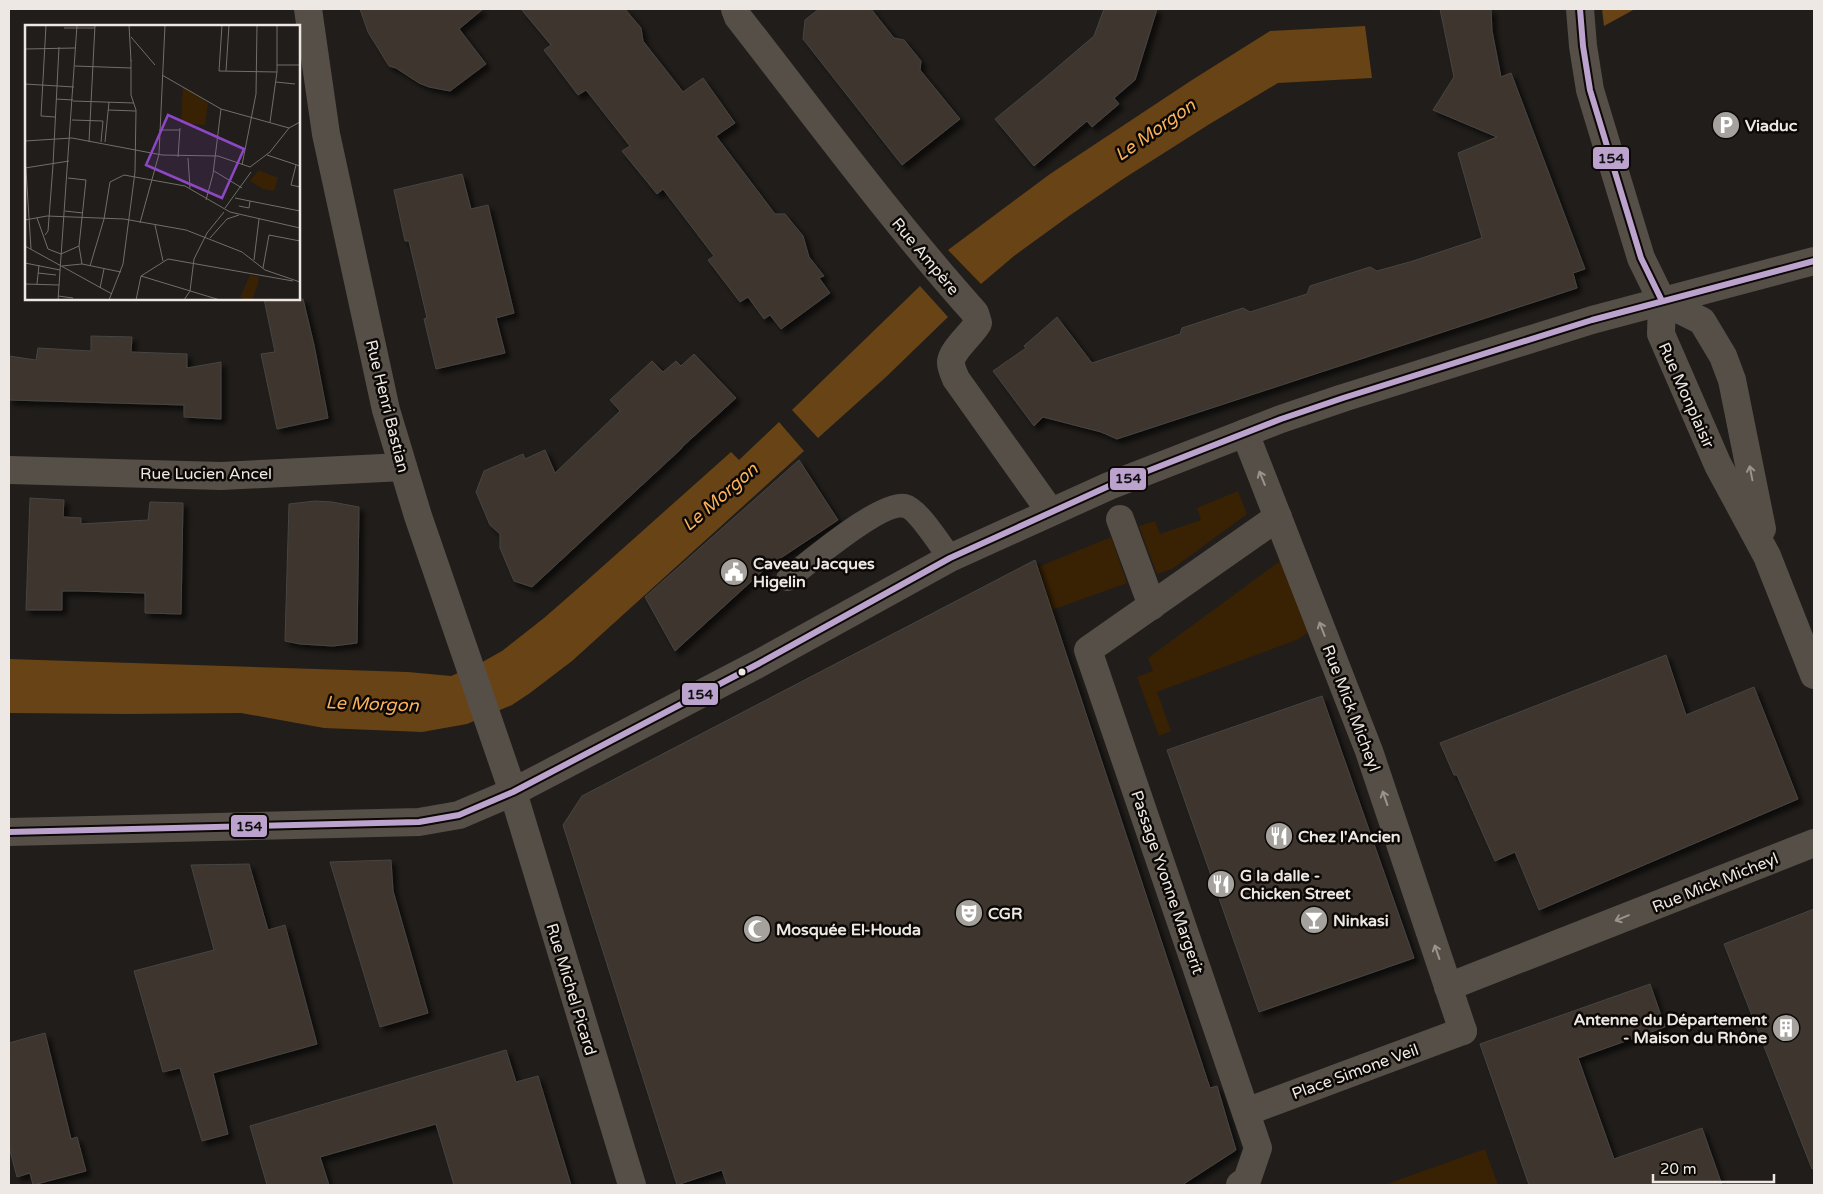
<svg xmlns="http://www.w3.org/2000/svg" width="1823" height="1194" viewBox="0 0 1823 1194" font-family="'Varela Round',sans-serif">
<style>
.green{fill:#392204}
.water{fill:#684315}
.building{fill:#3c342d;stroke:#474542;filter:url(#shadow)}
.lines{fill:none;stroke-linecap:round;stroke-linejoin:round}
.service{stroke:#564f47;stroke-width:24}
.pedestrian{stroke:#564f47;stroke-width:28}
.minor{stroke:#564f47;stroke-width:28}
.bus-1-casing{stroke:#0b0805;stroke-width:10}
.bus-1{stroke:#bca3ce;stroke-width:6}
.oneway{stroke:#9a948d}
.bus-dot{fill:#ede8e3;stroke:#0b0805;stroke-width:2}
.labels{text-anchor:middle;stroke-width:5;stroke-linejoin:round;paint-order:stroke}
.poi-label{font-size:16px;font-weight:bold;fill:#ede8e3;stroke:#0b0805;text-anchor:start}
.street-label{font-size:16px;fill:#ede8e3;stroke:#0b0805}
.water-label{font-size:18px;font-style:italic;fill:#fcb25a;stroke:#0b0805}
.inset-road{fill:none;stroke:#726e6a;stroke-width:1}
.view{fill:#8c48c4;fill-opacity:0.15;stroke:#8c48c4;stroke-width:2.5}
.inset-edge{fill:none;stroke:#ede8e3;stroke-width:2.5}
.line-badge{stroke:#0b0805;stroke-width:2}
.pale-badge-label{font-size:14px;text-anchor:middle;font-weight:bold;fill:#111}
</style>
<defs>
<filter id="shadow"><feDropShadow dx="4.5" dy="4.5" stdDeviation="2.5" flood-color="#0009"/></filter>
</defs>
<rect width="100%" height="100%" fill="#201d1a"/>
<g class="green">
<polygon points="1238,491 1247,514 1172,569 1157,574 1139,526 1155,521 1160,534 1201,520 1197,508"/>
<polygon points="1111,537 1127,583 1052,610 1038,567"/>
<polygon points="1284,558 1311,630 1299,639 1157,692 1171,731 1159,736 1137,677 1153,671 1148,658"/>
<polygon points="1485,1149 1498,1185 1384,1185"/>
</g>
<g class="water">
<polygon points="1602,9 1635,9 1604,26"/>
<polygon points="1365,26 1372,78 1278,83 1208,125 1123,179 1069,216 1014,256 981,284 948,250 1050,174 1192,80 1270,31"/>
<polygon points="920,286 948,317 886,377 818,438 792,410"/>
<polygon points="779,422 804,451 572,661 530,693 512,705 467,724 422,732 324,728 241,713 128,714 9,713 9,659 408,672 451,676 477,665 502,651 544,618 583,584 731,452 739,460"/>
</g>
<g class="building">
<polygon points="360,9 483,9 459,29 486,64 450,91 429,87 419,83 396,68 389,66 368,32"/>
<polygon points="521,9 625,9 641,28 643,41 683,92 703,78 735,123 716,136 775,214 785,214 803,236 809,257 824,276 819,278 830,293 781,329 770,315 764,319 748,297 740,302 708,260 714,256 663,189 657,194 622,151 630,146 586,90 578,95 544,50 551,45"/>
<polygon points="819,9 871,9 894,38 904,40 921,61 920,70 960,119 902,165 803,39 805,20"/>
<polygon points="1104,9 1157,9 1135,80 1114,98 1119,104 1092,127 1087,121 1034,166 995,119 1039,83 1094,36"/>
<polygon points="1440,9 1491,9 1492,31 1501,77 1511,73 1585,269 1573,273 1577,288 1117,439 1101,432 1043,417 1034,426 993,371 1026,348 1024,346 1057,317 1092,363 1180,334 1182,328 1243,308 1250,312 1307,294 1310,286 1370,267 1377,271 1413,261 1482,238 1458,153 1497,137 1433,110 1454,77"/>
<polygon points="462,174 471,209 488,205 514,313 496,318 505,353 436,369 424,319 427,318 409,241 405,241 394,190"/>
<polygon points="264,299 303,299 314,345 328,418 277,429 261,354 275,352"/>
<polygon points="91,336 132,337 131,352 187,354 187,368 221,362 221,419 184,417 184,405 9,400 9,356 36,360 38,348 91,351"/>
<polygon points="694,354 736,398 682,447 682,448 532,587 514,581 500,548 500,534 490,525 476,492 484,471 523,454 525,459 545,450 555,473 620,411 610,400 652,361 663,372 676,361 681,366"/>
<polygon points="799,460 838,520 767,567 675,651 645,597"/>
<polygon points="30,498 64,500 63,517 81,518 81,524 148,520 150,502 183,503 181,614 145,613 145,593 80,591 62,591 62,610 26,610"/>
<polygon points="315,501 332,502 359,507 357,643 333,646 300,644 285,641 289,504"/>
<polygon points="1035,560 1210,1088 1217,1086 1236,1150 1182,1185 727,1185 722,1170 677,1185 563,825 582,796"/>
<polygon points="1666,655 1686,715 1754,687 1798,799 1539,910 1515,852 1495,861 1457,775 1454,775 1440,743"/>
<polygon points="1322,696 1414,958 1259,1012 1167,750"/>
<polygon points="391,860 393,891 428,1013 380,1027 330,862"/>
<polygon points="249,864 268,930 285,925 317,1044 213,1073 228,1134 202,1141 180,1068 163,1072 134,971 214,950 191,865"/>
<polygon points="1814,909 1814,1168 1812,1169 1724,944"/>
<polygon points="1650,984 1665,1027 1578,1058 1614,1159 1702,1128 1722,1185 1529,1185 1480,1044"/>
<polygon points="45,1033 71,1139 77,1137 86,1171 33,1185 30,1173 17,1177 9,1147 9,1043"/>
<polygon points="506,1050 516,1082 538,1076 571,1185 454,1185 436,1124 320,1157 329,1185 267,1185 250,1126"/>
</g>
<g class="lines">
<path class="service" d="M788 579C808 563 881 501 905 506 918 509 941 546 950 558"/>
<g class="pedestrian">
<polyline points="1120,519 1152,606"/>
<polyline points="1246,1112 1463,1031"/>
<polyline points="1240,1185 1247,1180 1258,1148 1088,650 1278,517"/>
</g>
<g class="minor">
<polyline points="308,9 326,134 386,410 418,516 513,792 632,1185"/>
<path d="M735 9 738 17C816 117 891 219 975 313L978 323C972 334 950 352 951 363 951 368 954 374 956 379L1050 511"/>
<polyline points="1580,9 1583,46 1590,90 1641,258 1662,301 1661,334 1718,465 1767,556 1814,675"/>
<polyline points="1662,301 1702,321 1723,356 1732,380 1762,529"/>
<polyline points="1245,433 1369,751 1463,1031"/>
<polyline points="9,470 221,476 403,467"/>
<polyline points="9,832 419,822 459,815 513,792 758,664 950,558 1109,486 1281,419 1343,398 1592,320 1814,261"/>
<polyline points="1448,987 1814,843"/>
</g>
<defs>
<g id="bus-1">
<polyline points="1580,9 1583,46 1590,90 1641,258 1662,301"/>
<polyline points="9,832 419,822 459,815 513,792 758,664 950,558 1109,486 1281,419 1343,398 1592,320 1814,261"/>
</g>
</defs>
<use href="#bus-1" class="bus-1-casing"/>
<use href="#bus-1" class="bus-1"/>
</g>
<defs><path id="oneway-shaft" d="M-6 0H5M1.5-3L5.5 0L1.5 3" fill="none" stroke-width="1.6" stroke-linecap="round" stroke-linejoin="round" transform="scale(1.25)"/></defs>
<g class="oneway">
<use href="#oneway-shaft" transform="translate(1751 473) rotate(-101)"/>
<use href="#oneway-shaft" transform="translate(1262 478) rotate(-112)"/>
<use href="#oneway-shaft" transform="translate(1322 629) rotate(-111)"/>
<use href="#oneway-shaft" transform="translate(1385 798) rotate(-109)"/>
<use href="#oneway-shaft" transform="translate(1622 918) rotate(158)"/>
<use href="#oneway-shaft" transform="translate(1437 952) rotate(-109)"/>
</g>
<defs>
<symbol id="parking-disc" viewBox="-11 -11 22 22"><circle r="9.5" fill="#a5a19d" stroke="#0b0805"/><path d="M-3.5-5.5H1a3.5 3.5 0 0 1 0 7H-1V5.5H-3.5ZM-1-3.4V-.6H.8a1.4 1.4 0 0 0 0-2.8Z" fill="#fff"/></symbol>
<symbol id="civic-disc" viewBox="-11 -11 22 22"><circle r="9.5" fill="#a5a19d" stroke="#0b0805"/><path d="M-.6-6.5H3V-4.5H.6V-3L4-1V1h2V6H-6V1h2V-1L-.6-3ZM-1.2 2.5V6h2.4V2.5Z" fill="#fff"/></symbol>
<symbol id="restaurant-disc" viewBox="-11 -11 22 22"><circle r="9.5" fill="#a5a19d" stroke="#0b0805"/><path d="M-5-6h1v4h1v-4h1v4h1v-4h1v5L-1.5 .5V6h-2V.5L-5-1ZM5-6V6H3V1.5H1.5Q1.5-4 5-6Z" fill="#fff"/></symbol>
<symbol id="theatre-disc" viewBox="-11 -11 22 22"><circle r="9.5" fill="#a5a19d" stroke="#0b0805"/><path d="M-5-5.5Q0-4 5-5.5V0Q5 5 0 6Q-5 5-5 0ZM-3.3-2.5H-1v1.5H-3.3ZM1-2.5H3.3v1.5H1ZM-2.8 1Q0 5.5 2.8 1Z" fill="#fff"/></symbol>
<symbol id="bar-disc" viewBox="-11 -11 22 22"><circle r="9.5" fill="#a5a19d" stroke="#0b0805"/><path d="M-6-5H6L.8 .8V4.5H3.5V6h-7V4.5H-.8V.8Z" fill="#fff"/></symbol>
<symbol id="mosque-disc" viewBox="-11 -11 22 22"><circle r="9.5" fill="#a5a19d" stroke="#0b0805"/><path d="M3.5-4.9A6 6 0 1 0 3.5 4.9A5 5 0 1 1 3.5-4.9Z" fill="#fff"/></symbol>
<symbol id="building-disc" viewBox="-11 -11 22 22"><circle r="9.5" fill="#a5a19d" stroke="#0b0805"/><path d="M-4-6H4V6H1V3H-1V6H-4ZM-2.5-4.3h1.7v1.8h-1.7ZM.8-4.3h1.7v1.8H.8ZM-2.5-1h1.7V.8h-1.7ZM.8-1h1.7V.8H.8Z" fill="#fff"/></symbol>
</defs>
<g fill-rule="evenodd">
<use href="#parking-disc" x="1710" y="109" width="32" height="32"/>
<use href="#civic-disc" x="718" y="556" width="32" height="32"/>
<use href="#restaurant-disc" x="1263" y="820" width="32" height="32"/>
<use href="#restaurant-disc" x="1205" y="868" width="32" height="32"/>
<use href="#theatre-disc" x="953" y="897" width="32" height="32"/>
<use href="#bar-disc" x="1298" y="904" width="32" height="32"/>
<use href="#mosque-disc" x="741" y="913" width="32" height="32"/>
<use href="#building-disc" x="1770" y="1012" width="32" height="32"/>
</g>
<circle class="bus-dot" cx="742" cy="672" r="4.5"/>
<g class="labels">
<g class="poi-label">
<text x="1745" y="131">Viaduc</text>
<text x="753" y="569">Caveau Jacques<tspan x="753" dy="18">Higelin</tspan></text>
<text x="1298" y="842">Chez l'Ancien</text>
<text x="1240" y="881">G la dalle -<tspan x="1240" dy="18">Chicken Street</tspan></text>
<text x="988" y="919">CGR</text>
<text x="1333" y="926">Ninkasi</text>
<text x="776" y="935">Mosquée El-Houda</text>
<text x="1767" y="1025" text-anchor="end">Antenne du Département<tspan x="1767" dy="18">- Maison du Rhône</tspan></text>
</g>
<g class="street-label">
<text transform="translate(926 256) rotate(50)" y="6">Rue Ampère</text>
<text transform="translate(1687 395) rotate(66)" y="6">Rue Monplaisir</text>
<text transform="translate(388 406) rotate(76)" y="6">Rue Henri Bastian</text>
<text x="206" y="479">Rue Lucien Ancel</text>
<text transform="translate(1352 708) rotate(69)" y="6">Rue Mick Micheyl</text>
<text transform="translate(1168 882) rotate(71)" y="6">Passage Yvonne Margerit</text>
<text transform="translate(1715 882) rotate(-22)" y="6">Rue Mick Micheyl</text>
<text transform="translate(572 989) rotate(73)" y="6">Rue Michel Picard</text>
<text transform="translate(1355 1071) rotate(-20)" y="6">Place Simone Veil</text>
</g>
<g class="water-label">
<text transform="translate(1155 130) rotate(-35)" y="6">Le Morgon</text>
<text transform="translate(720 497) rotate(-41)" y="6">Le Morgon</text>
<text transform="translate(372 704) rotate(2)" y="6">Le Morgon</text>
</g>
</g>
<g transform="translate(25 25)">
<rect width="275" height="275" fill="#201d1a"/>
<path d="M158 62 183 78 180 100 156 98ZM234 145 253 153 249 166 238 164 225 156ZM225 250 234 252 233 259 227 275H221L215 272Z" fill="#392204"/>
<path class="inset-road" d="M21 0 16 91 30 92M104 0 106 36M197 0 194 46 252 47M39 3H70M106 12 130 40M0 24 50 23M252 40H275M50 41 106 43M201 46 204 0M137 50 196 84 264 103M251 57 270 59M0 59 49 62M31 74 48 75M48 76 109 78M83 85 111 86M47 95 78 96 76 117M245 97 252 47V0M134 105H155M0 116 47 113 137 130 193 131 225 142 245 127 264 103 275 97M64 117 70 0M80 117 84 77M0 130 6 224M242 130 275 141M153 132 155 103M163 133 165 163M217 140 231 69 232 0M271 140 266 160 275 162M0 143 44 136M189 146 217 163M43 153 61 155 54 221 57 239M210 173 275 186M181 175 188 149 196 84M214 181 224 183 225 176M200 183 226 147M40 186 58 188M12 193 23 224 36 229 54 221M0 195 22 191 99 194 161 205 217 227 240 245 275 257M115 198 134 129 140 0M130 200 138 236M20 210 23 206 28 140 34 22M185 213 202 194 214 190M0 221 87 269M229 235 234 194M0 238 35 245M37 241 57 239 96 247M65 241 79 194 85 157 99 150 160 161 205 187 275 203M238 243 244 210 275 216M13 248 31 250M116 251 143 234 268 256M116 251 195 275M0 259 34 260M12 259 14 240M75 263 79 244M33 271 48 273M33 275 52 0M84 275 98 239 110 147 111 85 106 70V35M111 275 116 251M159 275 165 266 169 234 182 208 199 187"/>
<path class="view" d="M143 90 219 124 197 173 121 140Z"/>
<rect width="275" height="275" class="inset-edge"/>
</g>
<g class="line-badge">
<rect x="1592" y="146" width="38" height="24" rx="5" fill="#bca3ce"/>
<rect x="1109" y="467" width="38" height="24" rx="5" fill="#bca3ce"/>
<rect x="681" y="682" width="38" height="24" rx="5" fill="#bca3ce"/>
<rect x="230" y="814" width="38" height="24" rx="5" fill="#bca3ce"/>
</g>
<g class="pale-badge-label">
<text x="1611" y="163">154</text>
<text x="1128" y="483">154</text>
<text x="700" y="699">154</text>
<text x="249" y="831">154</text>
</g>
<rect width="1823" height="1194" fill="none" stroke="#ede8e3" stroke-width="20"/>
<path d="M1653 1174v8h121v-8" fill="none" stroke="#ede8e3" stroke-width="2.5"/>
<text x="1660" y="1174" font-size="15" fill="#ede8e3" stroke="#0b0805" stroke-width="4" paint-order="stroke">20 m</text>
</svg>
